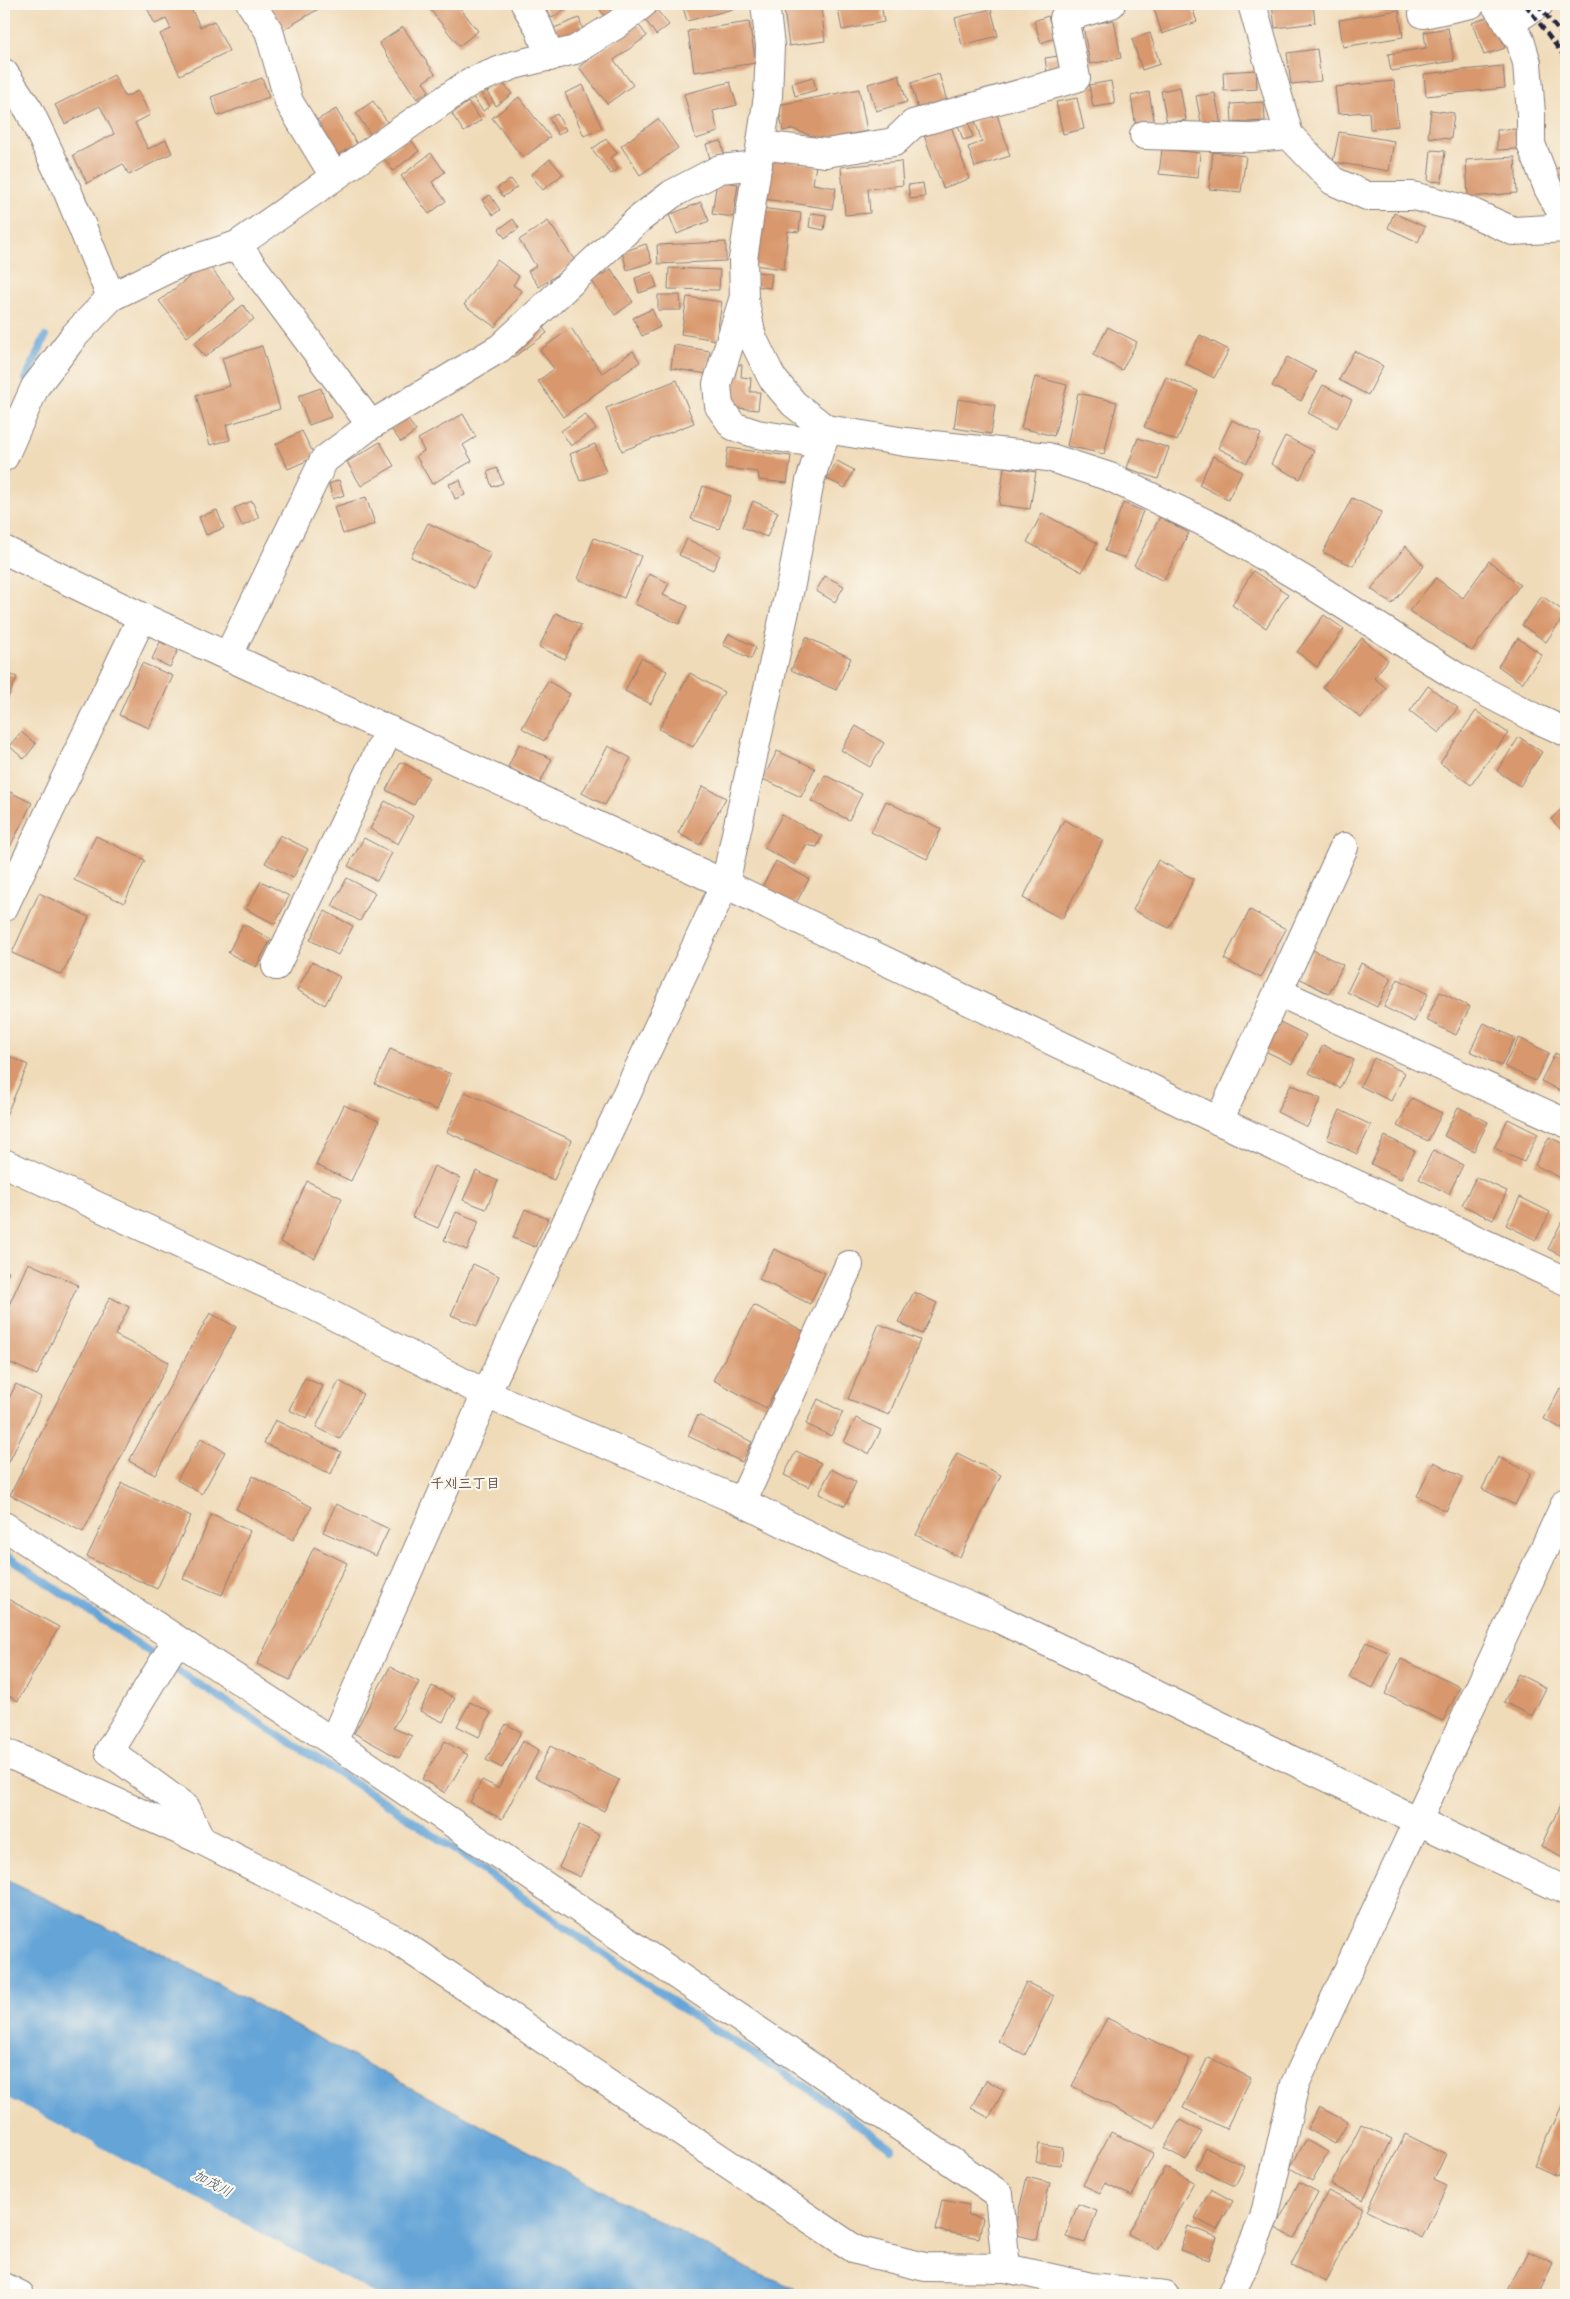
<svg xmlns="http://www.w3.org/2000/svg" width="1570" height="2299" viewBox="0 0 1570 2299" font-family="Mali,'Klee One',sans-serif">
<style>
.water{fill:#65a4d7;stroke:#446389}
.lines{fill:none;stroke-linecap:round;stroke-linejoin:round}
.stream{stroke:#65a4d7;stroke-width:8}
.river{stroke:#65a4d7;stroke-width:44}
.building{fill:#d8976c}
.minor-casing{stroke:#897e7a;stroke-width:30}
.minor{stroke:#fff;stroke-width:28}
.rail{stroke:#22223b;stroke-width:4;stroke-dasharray:8 4;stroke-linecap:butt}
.labels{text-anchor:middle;stroke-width:4.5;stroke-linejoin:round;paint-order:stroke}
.neighbourhood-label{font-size:14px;font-weight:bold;fill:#624b4c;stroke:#fbf7ec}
.water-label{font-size:14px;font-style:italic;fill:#3d5679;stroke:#fbf7ec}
</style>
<rect width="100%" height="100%" fill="#fbf7ec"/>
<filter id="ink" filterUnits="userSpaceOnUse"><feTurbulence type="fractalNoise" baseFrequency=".02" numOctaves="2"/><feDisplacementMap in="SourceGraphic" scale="10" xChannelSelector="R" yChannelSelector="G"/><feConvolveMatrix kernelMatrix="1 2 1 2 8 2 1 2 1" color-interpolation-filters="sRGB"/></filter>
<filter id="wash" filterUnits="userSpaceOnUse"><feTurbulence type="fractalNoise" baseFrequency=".0096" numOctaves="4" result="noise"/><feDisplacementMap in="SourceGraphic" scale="20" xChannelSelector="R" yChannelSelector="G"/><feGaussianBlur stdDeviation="1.12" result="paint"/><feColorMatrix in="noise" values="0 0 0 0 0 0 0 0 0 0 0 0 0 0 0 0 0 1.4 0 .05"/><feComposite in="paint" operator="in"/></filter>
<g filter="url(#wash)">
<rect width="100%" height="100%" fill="#f0dbb9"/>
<polygon class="water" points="4,1879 162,1954 752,2271 808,2295 447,2295 60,2079 4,2055"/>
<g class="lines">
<g class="stream">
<polyline points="26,379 45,337"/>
<polyline points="4,1554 184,1675 394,1808 696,2018 805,2086 891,2148"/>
</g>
<polyline class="river" points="4,2072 45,2092 423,2295"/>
</g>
<g id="blocks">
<g class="building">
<polygon points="155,4 189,4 200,27 214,21 229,51 180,75 160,34 171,29 166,19 155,24 147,8"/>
<polygon points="267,4 327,4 283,30"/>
<polygon points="426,4 457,4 478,31 459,46"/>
<polygon points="542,4 572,4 552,18"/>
<polygon points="599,4 615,4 618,8 605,17 597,5"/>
<polygon points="682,4 740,4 741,7 687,21"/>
<polygon points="837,4 881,4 884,22 842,30"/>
<polygon points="1167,4 1191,4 1197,22 1162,34 1154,8"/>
<polygon points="1272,4 1313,4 1315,23 1275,28"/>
<polygon points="821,6 825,41 789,46 784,11"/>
<polygon points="656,9 669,25 656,35 644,18"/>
<polygon points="991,9 998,36 962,45 955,18"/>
<polygon points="1399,10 1403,37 1343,47 1339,20"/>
<polygon points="1493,15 1505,48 1484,55 1472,23"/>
<polygon points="1048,16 1055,38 1041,43 1034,21"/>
<polygon points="579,18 584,32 559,42 554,28"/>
<polygon points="1114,20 1121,58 1090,64 1083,26"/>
<polygon points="749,22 756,63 694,72 688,31"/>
<polygon points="638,24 647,36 614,60 633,85 607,104 579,67"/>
<polygon points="403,27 435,74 423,82 429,91 417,99 379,43"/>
<polygon points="1448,28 1454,61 1391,71 1388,54 1426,48 1424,32"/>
<polygon points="1150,33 1160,64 1142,70 1132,39"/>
<polygon points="1317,49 1321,81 1291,84 1287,53"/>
<polygon points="1059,56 1061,70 1047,72 1045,58"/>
<polygon points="1503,66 1505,88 1426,96 1424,74"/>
<polygon points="1256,70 1257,89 1224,91 1223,72"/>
<polygon points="939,74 947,101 918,110 911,83"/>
<polygon points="114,75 125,97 138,91 150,115 135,123 148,149 166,140 172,153 129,175 123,164 87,183 73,155 114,134 100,106 65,124 55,105"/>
<polygon points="899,75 907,102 876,111 868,84"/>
<polygon points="813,77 816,90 795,96 792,83"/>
<polygon points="262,78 269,97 218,116 211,97"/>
<polygon points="501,81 512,94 496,106 487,92"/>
<polygon points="1111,81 1115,104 1093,107 1089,85"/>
<polygon points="1394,81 1398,126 1370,129 1369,112 1338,114 1335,87"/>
<polygon points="730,82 737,105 713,111 718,132 696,139 684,94"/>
<polygon points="583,85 602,128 584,136 565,93"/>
<polygon points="1180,87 1186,120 1167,123 1161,91"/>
<polygon points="859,89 867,131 823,140 793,129 783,131 778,105"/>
<polygon points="479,91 490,106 483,111 472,96"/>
<polygon points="1149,92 1155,125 1136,128 1131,96"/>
<polygon points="1215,93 1221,125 1202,128 1196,96"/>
<polygon points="519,97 550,137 523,158 492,118"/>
<polygon points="1077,98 1084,129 1063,134 1056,102"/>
<polygon points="373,101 388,123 371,135 356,113"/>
<polygon points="468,102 481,120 464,132 452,114"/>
<polygon points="1264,102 1265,121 1232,123 1231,104"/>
<polygon points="336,109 357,144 334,157 314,122"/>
<polygon points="1431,110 1454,113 1451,139 1428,137"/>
<polygon points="557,114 566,130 558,135 549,118"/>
<polygon points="997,114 1010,156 975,167 968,147 982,142 975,121"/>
<polygon points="658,119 678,148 640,175 621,146"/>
<polygon points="968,121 973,137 963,140 958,125"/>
<polygon points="951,126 969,179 943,188 924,135"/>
<polygon points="1516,129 1517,149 1497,150 1497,130"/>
<polygon points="1339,132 1394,141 1389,171 1333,162"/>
<polygon points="409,137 419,151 393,171 383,157"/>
<polygon points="606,139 617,153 610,158 618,169 611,174 592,149"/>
<polygon points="721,141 724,155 710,159 706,144"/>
<polygon points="1162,149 1200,153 1198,178 1159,174"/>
<polygon points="1431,150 1445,151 1442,182 1428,181"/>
<polygon points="1213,152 1246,156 1241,192 1209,189"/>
<polygon points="431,153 445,172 432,182 446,201 429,214 401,176"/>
<polygon points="1515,157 1517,193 1468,197 1466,160"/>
<polygon points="771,158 816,165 813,184 836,188 832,209 764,199"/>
<polygon points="550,159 563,174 543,190 531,175"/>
<polygon points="901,161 903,185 868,189 870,213 845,215 841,167"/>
<polygon points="1566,165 1566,188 1564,188 1556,169"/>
<polygon points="511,179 517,187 503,197 497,188"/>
<polygon points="717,181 738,184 733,217 712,214"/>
<polygon points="923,183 925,197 910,199 908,185"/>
<polygon points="490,195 500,210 493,215 482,200"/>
<polygon points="701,202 709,221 677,234 669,215"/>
<polygon points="760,208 801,213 799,232 788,231 784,269 753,265"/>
<polygon points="811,213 826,215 824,230 809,227"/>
<polygon points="1394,213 1425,227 1418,242 1388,228"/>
<polygon points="513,219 519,228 505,238 499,229"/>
<polygon points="548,221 576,262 539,287 528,271 536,266 519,240"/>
<polygon points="726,242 726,261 658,264 657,245"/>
<polygon points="646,244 652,262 627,270 622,252"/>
<polygon points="497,260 519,276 513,285 522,291 495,327 464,305"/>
<polygon points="207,263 235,299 187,337 159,301"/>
<polygon points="669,268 720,270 719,290 668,289"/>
<polygon points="611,269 633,302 615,315 592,281"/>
<polygon points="652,272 657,287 639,293 635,278"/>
<polygon points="757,272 772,274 770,288 755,286"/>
<polygon points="658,295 680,295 681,310 658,310"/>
<polygon points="687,297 722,302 716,340 681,334"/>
<polygon points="243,305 254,319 205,357 194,343"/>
<polygon points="652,309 660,327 642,336 633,318"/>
<polygon points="541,325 547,333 514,357 508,349"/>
<polygon points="1108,327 1137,342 1122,370 1093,355"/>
<polygon points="571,328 602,373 633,351 640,362 563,417 538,381 554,369 540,350"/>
<polygon points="1200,335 1229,350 1214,378 1185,363"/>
<polygon points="674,345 710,351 707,374 671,368"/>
<polygon points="262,346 280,409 226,425 230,440 210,445 196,395 230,386 222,358"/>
<polygon points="1354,351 1383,366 1368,395 1339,380"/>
<polygon points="1287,357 1316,372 1301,401 1272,386"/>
<polygon points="732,364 742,365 741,377 751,378 750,392 760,392 758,410 728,407"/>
<polygon points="1035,377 1067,385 1054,436 1021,428"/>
<polygon points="1166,377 1198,391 1177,441 1144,427"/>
<polygon points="677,380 694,423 622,451 606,408"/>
<polygon points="1323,385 1352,400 1337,428 1308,413"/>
<polygon points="321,388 331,417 309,425 298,396"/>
<polygon points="1078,393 1117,402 1104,454 1067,446"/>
<polygon points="958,399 995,405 991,434 954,428"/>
<polygon points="463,414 476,437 463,445 472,461 432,484 416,456 424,451 418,439"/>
<polygon points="585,414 596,429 571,446 561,431"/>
<polygon points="406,417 416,431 401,442 391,429"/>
<polygon points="1232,420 1261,434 1247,463 1218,448"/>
<polygon points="302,431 315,457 288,469 276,444"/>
<polygon points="1285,436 1314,451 1300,479 1271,464"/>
<polygon points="1138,438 1169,448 1158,479 1127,468"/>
<polygon points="380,442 394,466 361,486 347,462"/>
<polygon points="595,444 606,472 580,481 570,454"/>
<polygon points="728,448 791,456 787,483 759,480 758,472 725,468"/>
<polygon points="1213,456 1242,471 1228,500 1199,485"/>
<polygon points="837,461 854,470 845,488 827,479"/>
<polygon points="1004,467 1036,472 1030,509 999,505"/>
<polygon points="497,468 503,483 492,487 487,472"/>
<polygon points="339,480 344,495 333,499 329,484"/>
<polygon points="460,480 465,495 455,499 449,484"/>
<polygon points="703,486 731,496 719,529 691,519"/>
<polygon points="366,497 375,524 343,534 334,507"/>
<polygon points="1352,498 1382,512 1353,566 1323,552"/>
<polygon points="252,501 259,518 242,526 234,508"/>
<polygon points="753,501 778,512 767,537 742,527"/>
<polygon points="1123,503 1143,511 1125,558 1105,551"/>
<polygon points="217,510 224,528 206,535 199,517"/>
<polygon points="1042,513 1097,543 1082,572 1027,542"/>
<polygon points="1160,517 1189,533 1163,581 1134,565"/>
<polygon points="428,523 491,553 474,588 411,557"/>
<polygon points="594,538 641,556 624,598 578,579"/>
<polygon points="687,539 720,555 713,570 679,555"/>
<polygon points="1406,546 1424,566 1392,604 1371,589"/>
<polygon points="1566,560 1566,573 1560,569"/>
<polygon points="1489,561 1520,585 1472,651 1409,611 1436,578 1463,598"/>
<polygon points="1253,571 1288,594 1266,628 1232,605"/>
<polygon points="649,574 669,583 663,595 688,606 679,624 635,604"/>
<polygon points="825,576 844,586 835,602 816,591"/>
<polygon points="1542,596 1566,613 1546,642 1522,625"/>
<polygon points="556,613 581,625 565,659 539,647"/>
<polygon points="1324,615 1344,629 1317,667 1297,652"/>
<polygon points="729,634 756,647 751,659 723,645"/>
<polygon points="806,637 851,658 836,690 791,670"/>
<polygon points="1362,638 1388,660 1374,678 1386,688 1361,718 1323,687"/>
<polygon points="1518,638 1542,655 1522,683 1498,666"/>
<polygon points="160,642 178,650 170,667 152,659"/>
<polygon points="641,658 667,671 651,704 625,691"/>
<polygon points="142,663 173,676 149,728 119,715"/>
<polygon points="4,672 17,677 4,707"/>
<polygon points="690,673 724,692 693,747 659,729"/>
<polygon points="548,681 570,694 544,741 522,728"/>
<polygon points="1428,686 1458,708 1439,733 1410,711"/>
<polygon points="1476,711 1508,733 1471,785 1440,763"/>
<polygon points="856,726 884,743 870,767 841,750"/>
<polygon points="21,732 36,744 24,759 9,746"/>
<polygon points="1519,737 1542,752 1520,786 1497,771"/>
<polygon points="519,744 552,759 540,783 508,767"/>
<polygon points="608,746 631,758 605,805 582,793"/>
<polygon points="777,751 815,768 801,797 763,779"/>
<polygon points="401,762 429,777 414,805 386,790"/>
<polygon points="825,775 862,794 849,820 811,801"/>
<polygon points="703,786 726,798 700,845 678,833"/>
<polygon points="4,789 32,803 10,847 4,844"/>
<polygon points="385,801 413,816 398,844 370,829"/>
<polygon points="886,801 941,829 927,859 871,832"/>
<polygon points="1566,804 1566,835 1551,819"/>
<polygon points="782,815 822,836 817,847 806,845 795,865 764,848"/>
<polygon points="1064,820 1103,840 1062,919 1023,898"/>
<polygon points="280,835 308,849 293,878 265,863"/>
<polygon points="96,836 145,860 124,903 74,880"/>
<polygon points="364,838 392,853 377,881 348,866"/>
<polygon points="1158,860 1194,879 1169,928 1133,910"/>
<polygon points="776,861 809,879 795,905 762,887"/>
<polygon points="347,878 375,893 360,921 332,906"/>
<polygon points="261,881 289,896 275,924 246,909"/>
<polygon points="39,893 89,917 62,975 12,953"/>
<polygon points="1250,910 1286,929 1261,978 1224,959"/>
<polygon points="325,911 353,926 338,955 310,940"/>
<polygon points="243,924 271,939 256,967 228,953"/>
<polygon points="1313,950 1343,965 1329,994 1299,978"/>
<polygon points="312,962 340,977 325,1005 297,990"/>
<polygon points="1361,963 1391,978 1377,1007 1347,992"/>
<polygon points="1398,979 1428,994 1414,1022 1384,1007"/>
<polygon points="1440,992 1470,1007 1456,1035 1426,1020"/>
<polygon points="1276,1020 1306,1035 1292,1064 1261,1049"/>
<polygon points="1484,1023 1515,1038 1501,1066 1470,1051"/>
<polygon points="1519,1038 1549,1053 1535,1081 1504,1066"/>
<polygon points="1323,1045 1354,1060 1340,1088 1309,1073"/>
<polygon points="390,1049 451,1074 437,1110 375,1084"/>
<polygon points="1555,1053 1566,1058 1566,1094 1541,1081"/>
<polygon points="4,1054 28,1065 4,1120"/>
<polygon points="1374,1058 1405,1073 1391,1101 1360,1086"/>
<polygon points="1291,1084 1321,1099 1307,1127 1277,1112"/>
<polygon points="465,1092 572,1140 554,1180 447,1132"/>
<polygon points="1412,1098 1442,1113 1428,1141 1397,1126"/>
<polygon points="344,1105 379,1121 351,1181 316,1165"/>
<polygon points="1458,1107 1488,1122 1474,1151 1444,1136"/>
<polygon points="1340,1110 1371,1125 1357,1154 1327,1139"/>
<polygon points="1508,1119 1538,1134 1524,1162 1494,1148"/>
<polygon points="1385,1136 1415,1151 1401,1179 1371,1164"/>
<polygon points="1549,1137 1566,1145 1565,1180 1535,1165"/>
<polygon points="1433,1150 1463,1165 1449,1194 1419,1179"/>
<polygon points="434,1166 460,1178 438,1228 412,1217"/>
<polygon points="476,1171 498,1181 486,1209 463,1200"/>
<polygon points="1476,1177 1507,1191 1493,1220 1462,1205"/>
<polygon points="307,1181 342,1198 315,1258 280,1242"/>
<polygon points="1520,1197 1550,1212 1536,1240 1506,1225"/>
<polygon points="525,1209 548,1219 535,1247 513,1238"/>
<polygon points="456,1212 479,1221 467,1250 444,1240"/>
<polygon points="1562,1221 1566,1223 1566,1258 1548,1249"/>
<polygon points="774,1249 825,1273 810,1304 759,1279"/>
<polygon points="28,1263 78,1285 37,1375 4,1360 4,1316"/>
<polygon points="473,1264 499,1276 477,1326 451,1315"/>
<polygon points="4,1269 9,1272 4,1284"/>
<polygon points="914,1292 937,1303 922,1334 898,1322"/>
<polygon points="110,1297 129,1307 115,1335 169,1362 83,1532 10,1495"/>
<polygon points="754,1305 807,1333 766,1408 713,1380"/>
<polygon points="210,1313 236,1327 155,1475 129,1461"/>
<polygon points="879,1324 920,1340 889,1415 848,1399"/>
<polygon points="305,1378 323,1386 307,1418 289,1410"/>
<polygon points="339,1381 363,1394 340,1439 316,1427"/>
<polygon points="16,1384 41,1397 4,1472 4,1409"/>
<polygon points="1560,1388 1566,1391 1566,1431 1544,1419"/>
<polygon points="818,1399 843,1412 831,1436 806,1424"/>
<polygon points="698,1415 752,1442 742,1462 688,1436"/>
<polygon points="856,1418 881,1430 869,1454 844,1442"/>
<polygon points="275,1420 341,1452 331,1474 264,1443"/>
<polygon points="201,1438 225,1452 202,1494 177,1480"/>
<polygon points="796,1451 821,1463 809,1487 784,1475"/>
<polygon points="957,1453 1001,1475 960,1557 916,1535"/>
<polygon points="1498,1457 1531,1473 1515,1505 1482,1489"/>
<polygon points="1434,1462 1463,1477 1446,1511 1417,1496"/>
<polygon points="831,1469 856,1482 845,1506 819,1494"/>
<polygon points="253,1476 312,1507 293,1540 236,1509"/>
<polygon points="122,1483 191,1516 157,1589 87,1557"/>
<polygon points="336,1504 389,1529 376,1556 323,1532"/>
<polygon points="212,1514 250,1531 222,1595 183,1579"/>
<polygon points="314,1547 347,1563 290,1680 257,1664"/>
<polygon points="4,1597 59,1627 18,1701 4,1693"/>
<polygon points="1366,1642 1390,1653 1373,1688 1349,1677"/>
<polygon points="1401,1659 1460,1687 1443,1721 1385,1694"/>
<polygon points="390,1667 419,1682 393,1728 412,1736 399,1758 354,1733"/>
<polygon points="1518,1674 1546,1688 1532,1716 1504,1702"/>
<polygon points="432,1686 455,1698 443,1722 420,1711"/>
<polygon points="470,1702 491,1713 479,1737 457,1726"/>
<polygon points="506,1724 521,1732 502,1768 486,1760"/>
<polygon points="445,1741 468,1755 445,1793 422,1779"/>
<polygon points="523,1741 539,1750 502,1819 470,1802 482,1780 498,1788"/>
<polygon points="550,1746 619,1780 604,1811 535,1777"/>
<polygon points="1566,1793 1566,1858 1541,1846"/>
<polygon points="579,1825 600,1835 580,1877 559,1867"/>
<polygon points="1026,1982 1054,1996 1025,2055 998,2041"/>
<polygon points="1107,2018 1190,2059 1155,2128 1072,2086"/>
<polygon points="1208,2057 1251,2078 1226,2129 1183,2108"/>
<polygon points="986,2080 1004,2090 989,2118 971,2108"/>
<polygon points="1566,2096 1566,2155 1557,2176 1535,2166"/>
<polygon points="1319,2107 1348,2122 1335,2144 1307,2129"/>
<polygon points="1180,2120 1202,2132 1186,2160 1164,2148"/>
<polygon points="1361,2124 1392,2139 1363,2200 1331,2185"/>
<polygon points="1111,2132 1154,2153 1132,2196 1105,2183 1100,2193 1083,2185"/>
<polygon points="1405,2134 1446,2154 1434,2180 1447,2186 1422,2238 1367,2211"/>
<polygon points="1306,2140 1328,2152 1312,2181 1290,2168"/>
<polygon points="1039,2144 1063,2148 1061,2165 1036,2162"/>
<polygon points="1206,2148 1245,2166 1235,2186 1196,2168"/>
<polygon points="1165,2167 1194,2182 1157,2249 1128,2234"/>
<polygon points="1027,2177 1050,2183 1037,2240 1013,2234"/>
<polygon points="1299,2182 1318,2192 1294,2238 1275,2228"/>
<polygon points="1211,2189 1233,2201 1217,2230 1195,2218"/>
<polygon points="1328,2191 1363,2208 1326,2282 1291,2265"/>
<polygon points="942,2200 969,2205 967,2215 983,2218 979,2238 936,2230"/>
<polygon points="1078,2204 1097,2211 1085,2243 1066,2237"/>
<polygon points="1188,2226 1217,2237 1209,2260 1180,2250"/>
<polygon points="1528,2251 1554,2264 1539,2295 1505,2295"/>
</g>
</g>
</g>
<g filter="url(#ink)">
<use href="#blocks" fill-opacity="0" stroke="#897e7a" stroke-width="1"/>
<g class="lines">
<defs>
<g id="minor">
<polyline points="251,4 269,31 289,102 334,176"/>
<polyline points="525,4 538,26 550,57"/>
<polyline points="765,4 770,46 768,96 743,259 744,298 752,337 772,378 794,404 826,429 905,442 1048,457 1110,477 1218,529 1314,586 1457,677 1535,718 1566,732"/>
<polyline points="1252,4 1289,135 1333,181 1367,196 1413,196 1464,209 1513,231 1566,228"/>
<polyline points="1495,4 1520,40 1527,63 1531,114 1531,144 1548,188 1566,221"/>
<polyline points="1423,14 1471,4"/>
<polyline points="1508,24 1539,4"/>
<polyline points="4,73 29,110 67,190 111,297"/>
<polyline points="1144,135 1251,138 1289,135"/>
<polyline points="761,145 826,153 894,142 913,124 1076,78 1064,18 1111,4"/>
<polyline points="237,245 371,425"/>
<polyline points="743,300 717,384 719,406 733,426 757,434 822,444"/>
<polyline points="4,457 35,387 75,335 111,297 176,265 237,245 470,82 514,65 575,50 616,25 643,4"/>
<polyline points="4,550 142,617 725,884 1219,1121 1566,1281"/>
<polyline points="228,656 324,460 371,425 500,348 638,220 672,194 720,169 758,165"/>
<polyline points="4,907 142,617"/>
<polyline points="276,966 389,730"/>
<polyline points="1278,992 1566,1123"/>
<polyline points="1219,1121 1344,847"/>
<polyline points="4,1163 314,1306 486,1394 742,1502 844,1553 997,1618 1418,1821 1566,1891"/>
<polyline points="742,1502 849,1265"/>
<polyline points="4,1526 333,1742 999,2194 1006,2268"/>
<polyline points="177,1640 109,1751 186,1808 201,1840"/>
<polyline points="333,1742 486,1394 725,884 792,579 810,481 826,429"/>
<polyline points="4,1752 201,1840 393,1938 856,2250 925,2267 1006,2268 1091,2287 1165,2295"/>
<polyline points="4,2287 20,2295"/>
<polyline points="1231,2295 1264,2218 1295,2084 1566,1502"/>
</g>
</defs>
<use href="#minor" class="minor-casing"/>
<use href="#minor" class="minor"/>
<g class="rail">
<polyline points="1525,4 1566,59"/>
<polyline points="1537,4 1566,40"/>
</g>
</g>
</g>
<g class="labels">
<g class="neighbourhood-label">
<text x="465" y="1488">千刈三丁目</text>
</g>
<g class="water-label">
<text transform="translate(213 2183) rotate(28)" y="5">加茂川</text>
</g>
</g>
<rect width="1570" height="2299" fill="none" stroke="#fbf7ec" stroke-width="20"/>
</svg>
